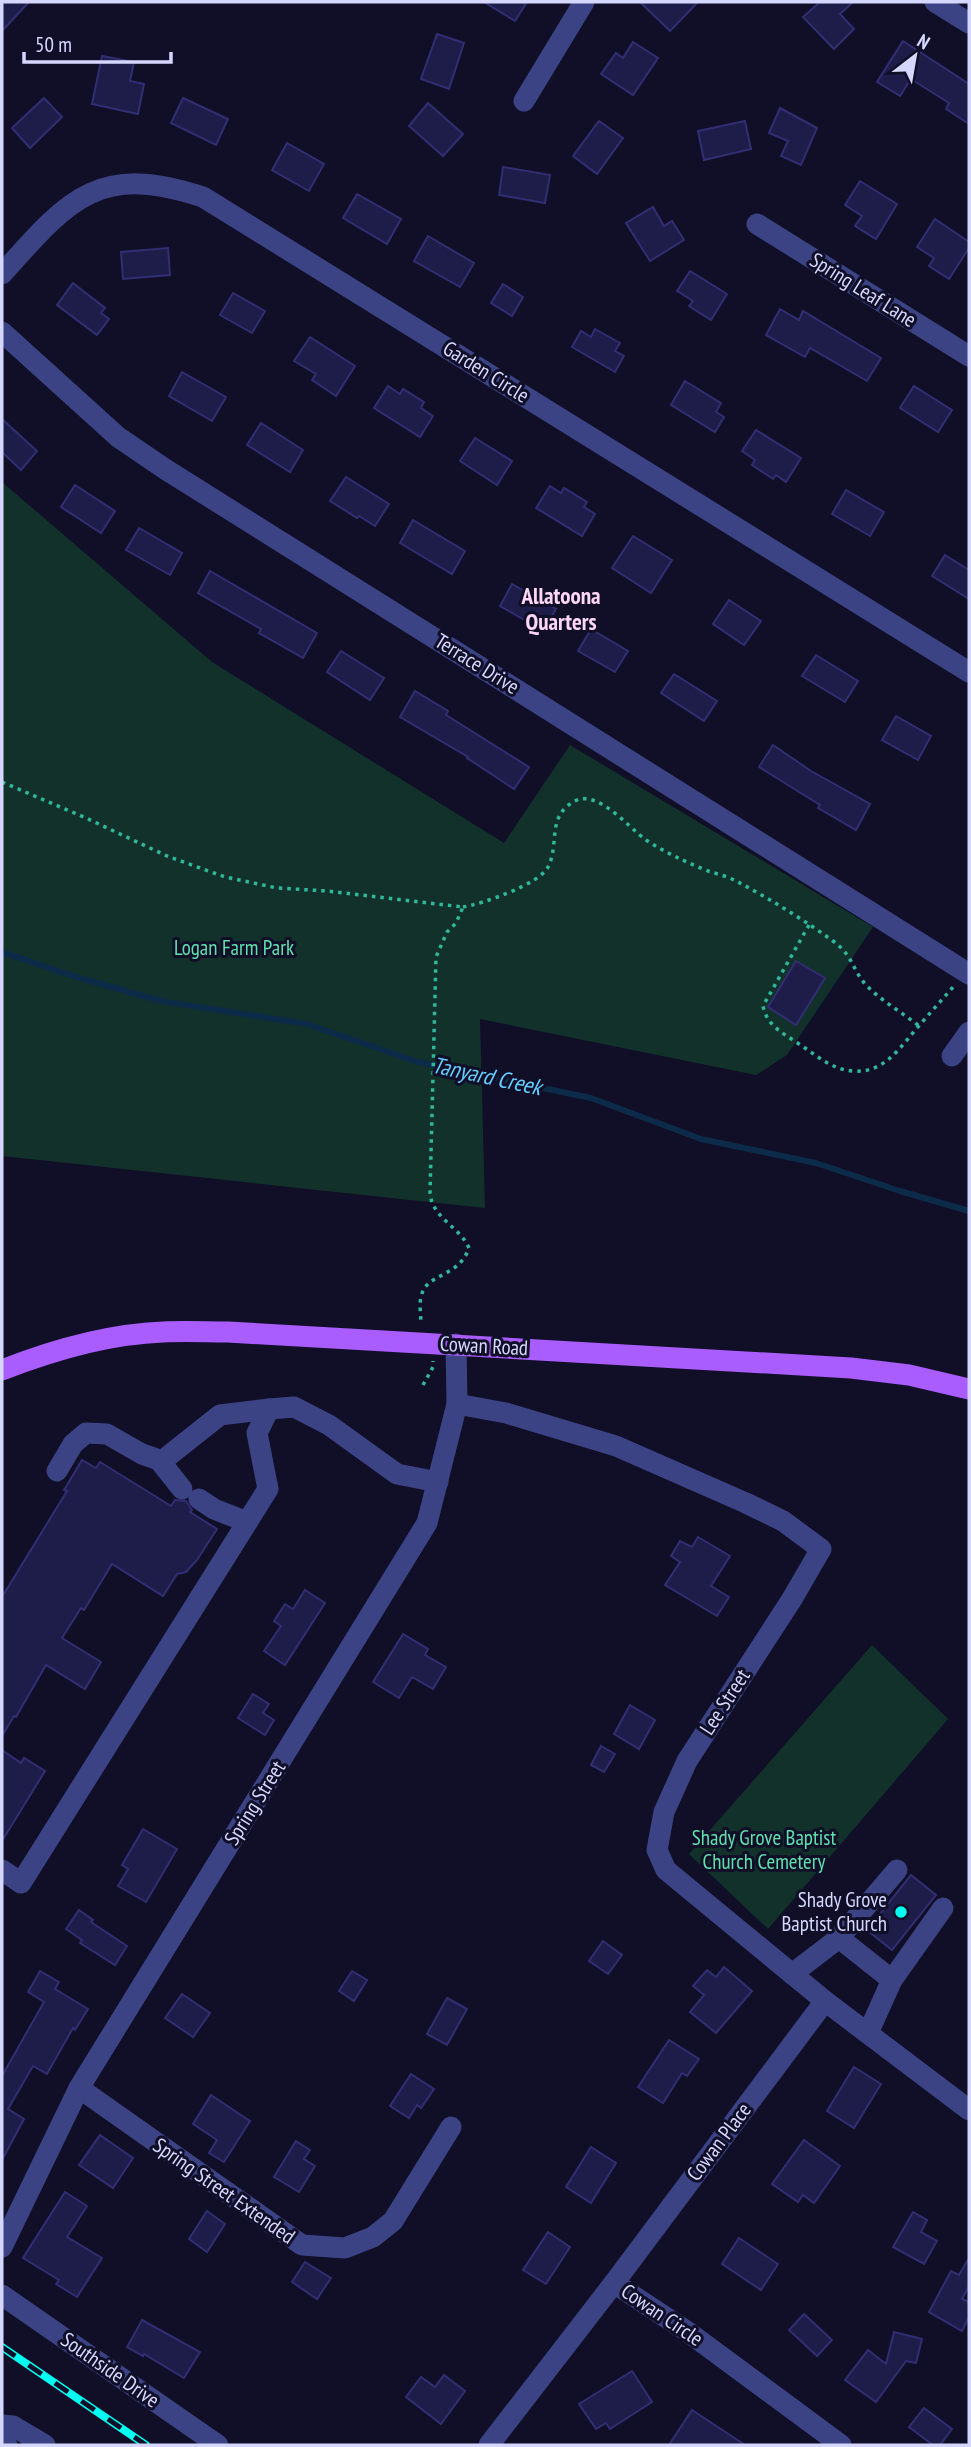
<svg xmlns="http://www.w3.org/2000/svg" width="971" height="2447" viewBox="0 0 971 2447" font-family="'PT Sans Narrow',sans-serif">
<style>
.green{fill:#12312b}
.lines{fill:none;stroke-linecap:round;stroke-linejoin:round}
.stream{stroke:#0c2b49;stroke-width:6}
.building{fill:#1e1c48;stroke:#312e73;stroke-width:2}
.path{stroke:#30b89c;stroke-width:3.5;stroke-dasharray:3.5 5;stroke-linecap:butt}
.minor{stroke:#3b4385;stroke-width:21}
.major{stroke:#aa5dfe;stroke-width:21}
.rail-casing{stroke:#02fef2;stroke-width:8}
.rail{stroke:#100f27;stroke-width:5;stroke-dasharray:16;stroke-linecap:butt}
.poi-dot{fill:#02fef2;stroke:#100f27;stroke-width:2.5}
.labels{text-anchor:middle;stroke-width:6;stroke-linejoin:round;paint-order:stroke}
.street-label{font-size:21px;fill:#d5d7ff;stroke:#100f27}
.park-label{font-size:21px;fill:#60e0ad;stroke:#100f27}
.poi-label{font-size:21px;fill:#d5d7ff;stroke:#100f27;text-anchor:end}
.neighbourhood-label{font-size:23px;font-weight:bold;fill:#ffd7f6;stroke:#100f27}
.water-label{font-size:23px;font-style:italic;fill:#64cdfe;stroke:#100f27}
</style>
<rect width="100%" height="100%" fill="#100f27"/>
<g class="green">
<polygon points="2,482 212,662 504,843 570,745 873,927 787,1055 756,1075 480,1019 485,1208 2,1156"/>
<polygon points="872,1645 948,1719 768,1929 689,1854"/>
</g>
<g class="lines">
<polyline class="stream" points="2,952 76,977 161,1001 307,1024 418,1062 591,1098 701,1139 816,1163 900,1191 969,1211"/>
</g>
<g class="building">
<polygon points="2,2 29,2 2,31"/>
<polygon points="484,2 527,2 515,21"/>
<polygon points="640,2 698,2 670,31"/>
<polygon points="820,2 853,2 840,14 854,29 834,49 803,17"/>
<polygon points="437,34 464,43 449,89 421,79"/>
<polygon points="903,41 969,84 969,124 946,109 949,103 911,79 900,96 877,82"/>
<polygon points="633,42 658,58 633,95 601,74 616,53 623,58"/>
<polygon points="102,56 134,62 130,81 144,84 138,114 92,104"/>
<polygon points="44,98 62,117 30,148 12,128"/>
<polygon points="183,98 228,119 216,145 171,123"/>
<polygon points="428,103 463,134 443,156 409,126"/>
<polygon points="780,108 817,128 801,165 781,156 788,141 769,133"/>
<polygon points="599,121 623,138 597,174 573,156"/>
<polygon points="745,121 751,149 704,160 698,131"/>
<polygon points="287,143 324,164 309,191 272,170"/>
<polygon points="503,167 550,175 545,203 499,195"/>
<polygon points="860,181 897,204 876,239 855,226 862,216 845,205"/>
<polygon points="357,194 401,219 387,244 343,218"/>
<polygon points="653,207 664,226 672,221 684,240 650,261 626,223"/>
<polygon points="935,219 969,242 969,248 949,279 929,266 934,258 917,247"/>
<polygon points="428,236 474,263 460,287 414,261"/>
<polygon points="168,248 170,275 123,279 121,252"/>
<polygon points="690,271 727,294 711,320 689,306 693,301 677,291"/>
<polygon points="73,283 105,308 101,313 109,319 97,335 57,305"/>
<polygon points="503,284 523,297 512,316 491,303"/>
<polygon points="233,293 265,311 252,333 220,315"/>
<polygon points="780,309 799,320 803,311 881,358 867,381 810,348 805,357 766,335"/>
<polygon points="595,329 620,343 615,351 624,356 615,372 572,347 581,331 591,337"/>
<polygon points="310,337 355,366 336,396 312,380 316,374 294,361"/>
<polygon points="182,372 226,397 212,421 169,396"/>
<polygon points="685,381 721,403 716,412 724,417 715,432 671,405"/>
<polygon points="388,386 400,394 403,389 424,402 421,408 433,416 420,437 374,408"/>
<polygon points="914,386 952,410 938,432 900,408"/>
<polygon points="2,419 37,451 21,470 2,452"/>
<polygon points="261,423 303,450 290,472 247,445"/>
<polygon points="756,430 801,458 786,482 776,475 773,479 752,465 755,460 742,451"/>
<polygon points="475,438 512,461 497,485 460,461"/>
<polygon points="346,477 389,504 375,526 359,516 357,518 330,501"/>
<polygon points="75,485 115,511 101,533 61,507"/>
<polygon points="550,486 561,493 564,488 587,502 584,507 595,514 582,536 536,508"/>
<polygon points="846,490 884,512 870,536 832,514"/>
<polygon points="413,520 465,551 452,574 400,543"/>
<polygon points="139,528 182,553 170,575 126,550"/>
<polygon points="633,536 672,560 651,593 612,568"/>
<polygon points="945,555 969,570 969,599 932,576"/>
<polygon points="210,571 317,633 303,658 259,633 261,629 198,593"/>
<polygon points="512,584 556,609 544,631 500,606"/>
<polygon points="729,600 761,621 744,645 713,624"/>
<polygon points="591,629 628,651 615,672 578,651"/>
<polygon points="341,651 384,678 370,700 327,672"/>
<polygon points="816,655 858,681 845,702 802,676"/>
<polygon points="674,674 717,701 704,721 661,693"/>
<polygon points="415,691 448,711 446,715 529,767 514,789 467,758 468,757 400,717"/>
<polygon points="896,716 931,736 918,760 882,740"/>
<polygon points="773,745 811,771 870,804 856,830 818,808 820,805 759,767"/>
<polygon points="796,961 825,978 796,1025 768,1007"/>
<polygon points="82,1460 96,1468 100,1462 171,1506 175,1500 186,1501 192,1510 190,1512 217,1529 197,1560 186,1572 177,1574 163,1596 112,1564 84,1610 81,1608 62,1638 101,1662 85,1689 46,1665 16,1717 14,1716 2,1736 2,1597 67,1491 64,1490"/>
<polygon points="698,1537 730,1556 711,1586 729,1597 717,1616 665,1585 680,1562 671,1556 680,1541 692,1547"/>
<polygon points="305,1590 325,1603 285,1665 264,1651 281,1626 274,1621 285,1604 293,1609"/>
<polygon points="403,1634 428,1649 425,1655 446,1667 433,1689 412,1677 399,1698 373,1682"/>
<polygon points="253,1694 269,1704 263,1713 274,1720 265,1735 238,1718"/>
<polygon points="630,1705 655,1720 639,1749 614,1734"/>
<polygon points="601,1746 615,1754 604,1772 591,1765"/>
<polygon points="2,1750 21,1763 24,1758 45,1771 2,1841"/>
<polygon points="143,1829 177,1849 146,1902 118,1886 128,1869 122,1865"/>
<polygon points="911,1875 936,1895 892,1950 867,1930"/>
<polygon points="79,1910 93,1920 91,1922 127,1946 115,1965 80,1943 82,1940 66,1929"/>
<polygon points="603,1941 622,1955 608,1974 589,1961"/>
<polygon points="724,1967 752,1991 716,2033 690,2012 704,1995 693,1986 707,1970 716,1977"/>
<polygon points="40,1971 59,1982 55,1989 88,2009 75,2030 73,2028 47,2074 33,2066 8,2109 24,2119 2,2160 2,2076 44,2002 28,1992"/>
<polygon points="352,1971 367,1980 354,2001 339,1991"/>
<polygon points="182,1994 210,2013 193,2037 165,2018"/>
<polygon points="447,1998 467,2009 447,2045 427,2034"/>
<polygon points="669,2040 699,2059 687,2076 682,2073 663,2103 638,2087"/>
<polygon points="854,2067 881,2084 854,2128 827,2111"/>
<polygon points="411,2074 434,2089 421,2108 417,2105 409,2118 390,2106"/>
<polygon points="211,2095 250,2121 224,2162 209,2153 217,2140 193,2124"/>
<polygon points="100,2135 133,2158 113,2188 79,2165"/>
<polygon points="804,2140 840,2166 814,2203 803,2195 798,2202 772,2184"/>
<polygon points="296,2141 310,2150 304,2159 315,2166 299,2192 274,2177"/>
<polygon points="591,2147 616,2163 591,2203 566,2187"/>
<polygon points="65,2192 87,2206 67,2237 102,2258 77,2297 56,2284 59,2280 23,2258"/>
<polygon points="207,2211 225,2224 207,2252 189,2239"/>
<polygon points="913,2212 927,2220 921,2232 937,2241 924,2264 893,2247"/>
<polygon points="548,2232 570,2247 546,2284 523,2270"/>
<polygon points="739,2238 778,2264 761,2290 722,2264"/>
<polygon points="969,2258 969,2286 962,2299 969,2302 969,2317 962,2331 929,2312 951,2271 959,2275"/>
<polygon points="305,2262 331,2278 317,2299 292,2282"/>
<polygon points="804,2314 832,2340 817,2356 789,2330"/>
<polygon points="142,2320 200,2352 184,2378 144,2354 143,2356 127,2347"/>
<polygon points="894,2332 922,2339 916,2363 906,2361 876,2402 845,2380 868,2350 886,2364"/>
<polygon points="632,2371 652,2402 610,2429 606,2423 596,2429 579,2404"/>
<polygon points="444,2375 465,2391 441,2424 406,2397 421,2377 435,2387"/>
<polygon points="924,2408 952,2429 940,2445 933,2445 909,2427"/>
<polygon points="692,2410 745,2445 669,2445"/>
</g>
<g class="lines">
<g class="path">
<path d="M2 782 86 818 167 856 225 877 277 888 327 891 463 907 456 923 447 932 436 957 430 1193C432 1218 460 1227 469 1248 458 1279 426 1272 421 1297 419 1305 421 1315 421 1324"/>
<path d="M463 907C482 904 540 884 548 867 560 844 546 816 575 801 598 789 629 828 646 840 666 853 686 862 708 871 718 874 729 877 738 882 770 899 804 920 833 941 854 956 852 971 868 987 883 1002 903 1013 919 1026"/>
<path d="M809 925 763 1006C767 1026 783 1033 799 1044 816 1055 831 1069 852 1071 883 1074 899 1049 917 1028 929 1014 941 1001 953 987"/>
<polyline points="423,1385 433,1367 433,1361"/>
</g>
<g class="minor">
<polyline points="935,2 969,23"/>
<polyline points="524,101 584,2"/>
<polyline points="757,224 969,356"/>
<path d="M2 274C68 200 98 162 203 197L969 672"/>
<polyline points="2,332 118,437 165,469 969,974"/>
<polyline points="952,1056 969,1032"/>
<polyline points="457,1404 506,1413 616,1446 746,1503 783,1521 821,1549 792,1599 687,1761 664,1812 657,1850 666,1870 825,2001 969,2110"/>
<polyline points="159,1460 182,1489"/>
<polyline points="57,1471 73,1444 86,1433 107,1434 142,1454 162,1461 220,1415 269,1409"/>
<polyline points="199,1499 214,1509 247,1522"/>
<polyline points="2,1870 21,1883 268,1489 257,1433 269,1409 294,1407 329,1425 397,1474 438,1482"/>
<polyline points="839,1938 892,1980"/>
<polyline points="792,1974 839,1938 897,1870"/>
<polyline points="868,2033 892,1980 943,1908"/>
<polyline points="79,2088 302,2245 345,2248 373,2237 393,2221 451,2127"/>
<polyline points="2,2247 79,2088 427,1523 457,1404 456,1344"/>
<polyline points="614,2283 825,2001"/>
<polyline points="2,2295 218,2445"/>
<polyline points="2,2425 13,2426 45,2445"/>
<polyline points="2,2438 7,2445"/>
<polyline points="489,2445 614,2283 688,2332 841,2445"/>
</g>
<path class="major" d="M2 1370C53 1350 108 1334 163 1332 185 1331 207 1332 228 1332L851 1368 909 1375 969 1389"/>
<defs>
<polyline id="rail" points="2,2347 146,2445"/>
</defs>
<use href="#rail" class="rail-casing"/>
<use href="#rail" class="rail"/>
</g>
<circle class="poi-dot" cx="901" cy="1912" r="7"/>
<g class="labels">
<g class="street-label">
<text transform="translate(863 290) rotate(32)" y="7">Spring Leaf Lane</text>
<text transform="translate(486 372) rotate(32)" y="7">Garden Circle</text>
<text transform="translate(477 664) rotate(32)" y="7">Terrace Drive</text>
<text transform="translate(484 1346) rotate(3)" y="7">Cowan Road</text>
<text transform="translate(725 1702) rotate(-57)" y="7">Lee Street</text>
<text transform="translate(255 1803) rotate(-58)" y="7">Spring Street</text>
<text transform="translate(719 2142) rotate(-53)" y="7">Cowan Place</text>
<text transform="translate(224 2191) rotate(35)" y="7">Spring Street Extended</text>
<text transform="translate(662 2315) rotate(34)" y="7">Cowan Circle</text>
<text transform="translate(110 2370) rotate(35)" y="7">Southside Drive</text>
</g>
<g class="park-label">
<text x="234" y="955">Logan Farm Park</text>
<text x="764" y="1845">Shady Grove Baptist<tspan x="764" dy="24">Church Cemetery</tspan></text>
</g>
<g class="poi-label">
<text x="887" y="1907">Shady Grove<tspan x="887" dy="24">Baptist Church</tspan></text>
</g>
<g class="neighbourhood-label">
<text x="561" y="604">Allatoona<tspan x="561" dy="26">Quarters</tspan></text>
</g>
<g class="water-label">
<text transform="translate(487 1076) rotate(12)" y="8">Tanyard Creek</text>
</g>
</g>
<rect width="971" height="2447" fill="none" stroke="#d5d7ff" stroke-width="7"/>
<g transform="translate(915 56) rotate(31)" stroke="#100f27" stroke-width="5" paint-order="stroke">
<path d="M0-5L12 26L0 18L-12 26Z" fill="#d5d7ff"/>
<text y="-10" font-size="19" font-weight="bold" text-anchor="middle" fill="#d5d7ff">N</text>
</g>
<path d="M24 52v10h147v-10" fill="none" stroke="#d5d7ff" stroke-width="3.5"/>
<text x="35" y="52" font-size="21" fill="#d5d7ff" stroke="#100f27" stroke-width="5" paint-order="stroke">50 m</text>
</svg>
